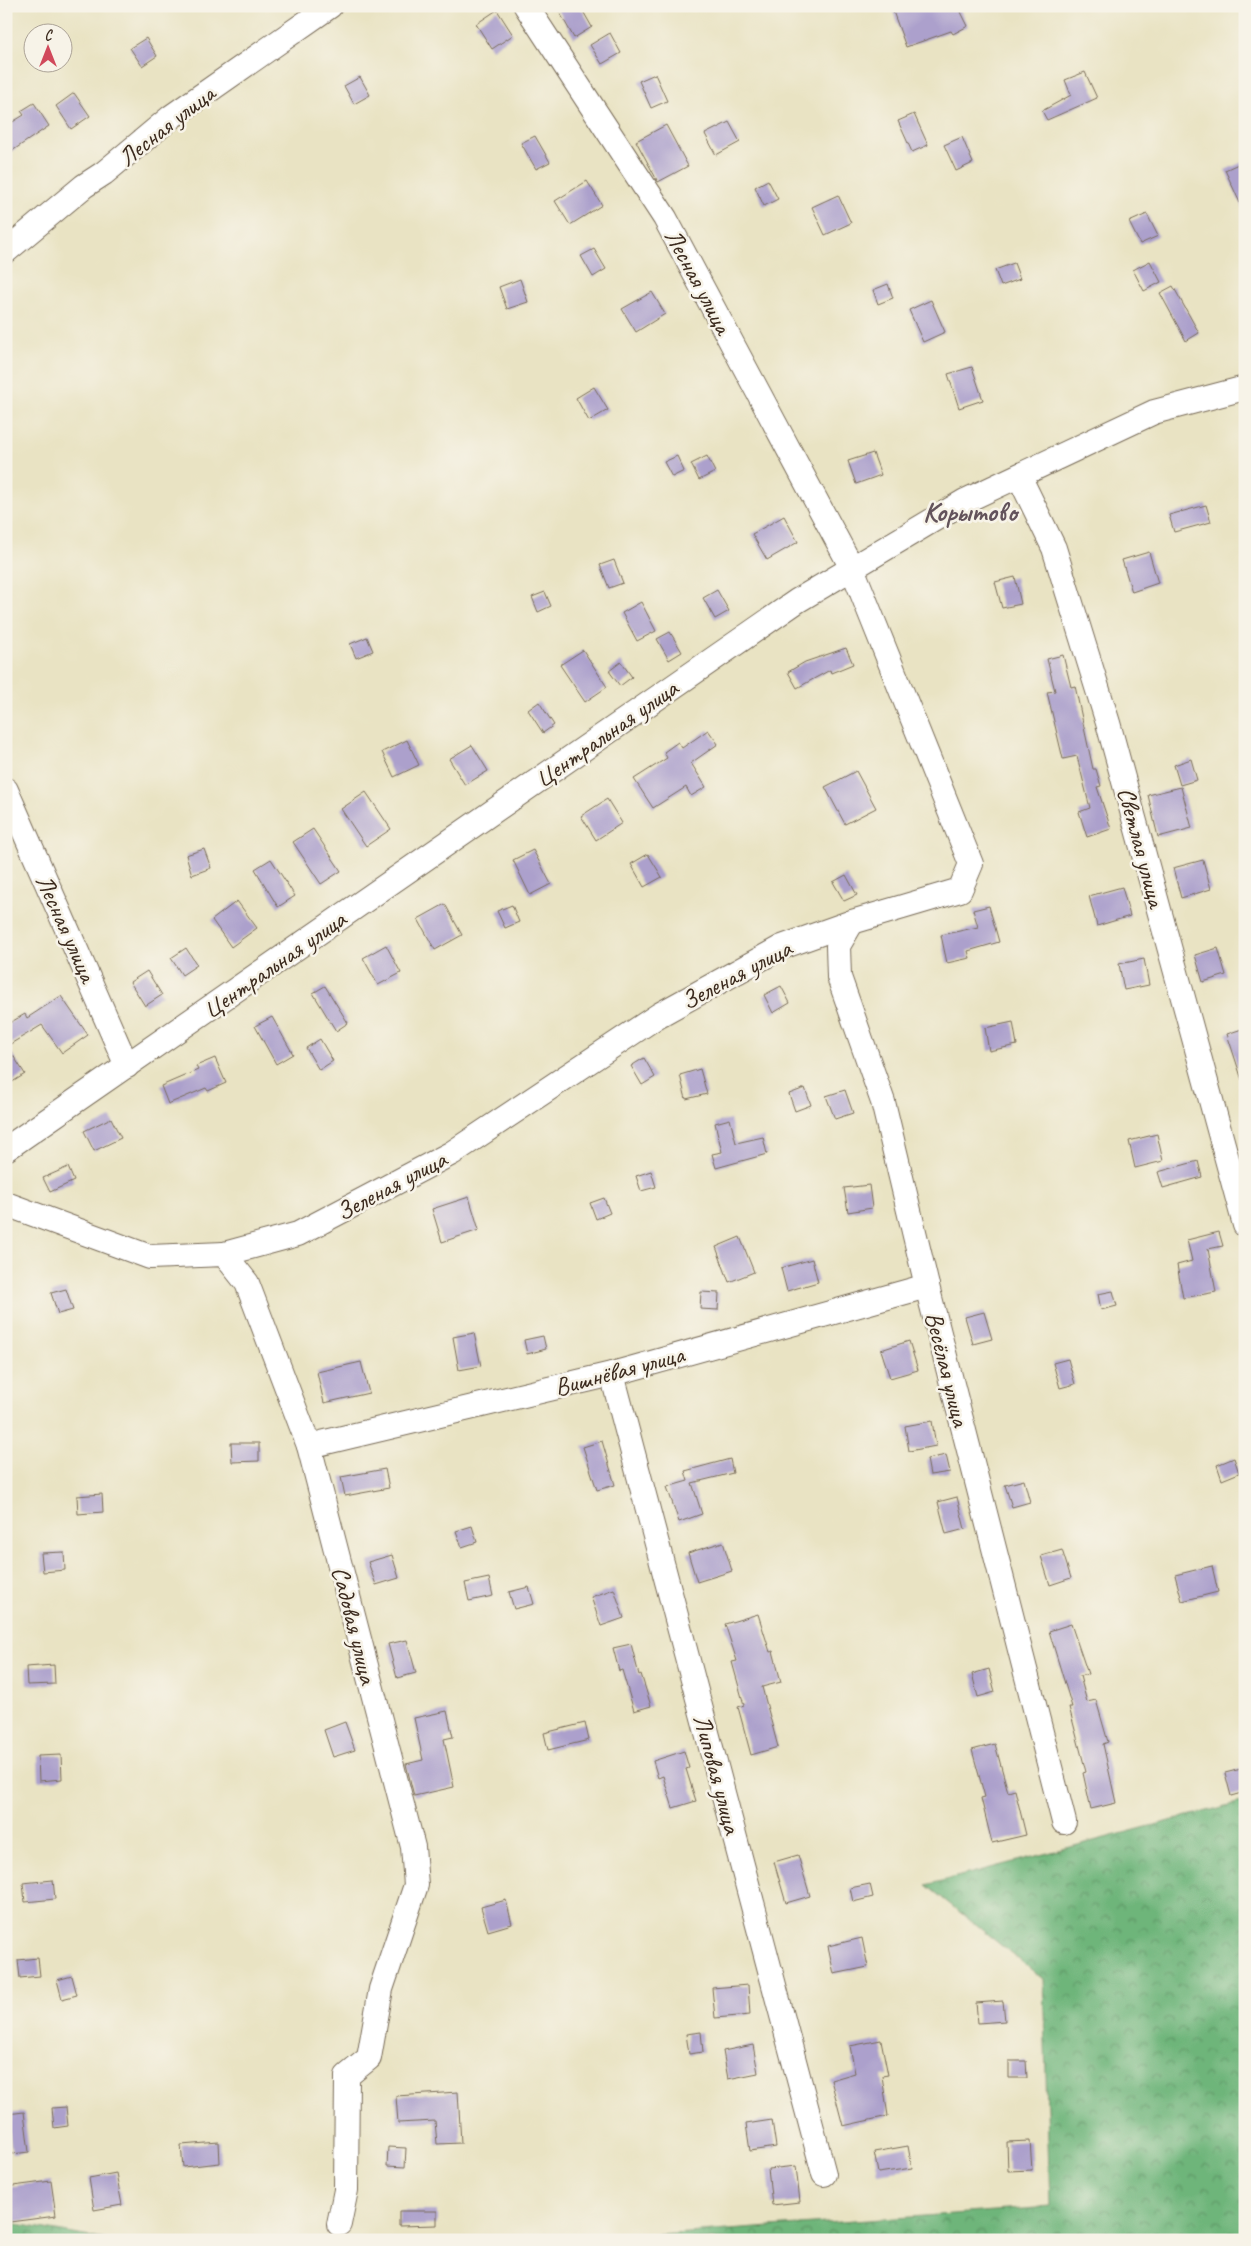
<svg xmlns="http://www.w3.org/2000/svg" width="1251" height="2246" viewBox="0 0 1251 2246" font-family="Caveat,sans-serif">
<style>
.forest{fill:url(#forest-crowns);stroke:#54704c}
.building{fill:#aca0cc}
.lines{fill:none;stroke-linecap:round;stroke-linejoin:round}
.minor-casing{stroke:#786b58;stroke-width:26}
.minor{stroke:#fff;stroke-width:24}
.labels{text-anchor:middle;stroke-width:5;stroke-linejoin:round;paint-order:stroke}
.street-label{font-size:25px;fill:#3b2a1e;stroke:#f7f3e8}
.quarter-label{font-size:28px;font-weight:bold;fill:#63535b;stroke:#f7f3e8}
</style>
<defs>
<pattern id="forest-crowns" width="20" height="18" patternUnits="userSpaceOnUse" patternTransform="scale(1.25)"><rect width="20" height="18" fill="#6eb57a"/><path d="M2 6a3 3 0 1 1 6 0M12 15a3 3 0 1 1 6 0" fill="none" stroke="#5c9363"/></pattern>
</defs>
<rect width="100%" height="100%" fill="#f7f3e8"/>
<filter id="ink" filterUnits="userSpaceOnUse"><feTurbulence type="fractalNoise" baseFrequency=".02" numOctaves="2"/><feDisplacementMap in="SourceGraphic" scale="10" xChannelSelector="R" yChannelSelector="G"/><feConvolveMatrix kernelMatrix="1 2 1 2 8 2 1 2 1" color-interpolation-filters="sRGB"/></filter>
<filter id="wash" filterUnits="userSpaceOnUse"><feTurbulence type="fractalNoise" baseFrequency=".0096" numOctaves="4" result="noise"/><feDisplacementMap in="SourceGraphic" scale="20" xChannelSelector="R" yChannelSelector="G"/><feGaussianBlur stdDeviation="1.12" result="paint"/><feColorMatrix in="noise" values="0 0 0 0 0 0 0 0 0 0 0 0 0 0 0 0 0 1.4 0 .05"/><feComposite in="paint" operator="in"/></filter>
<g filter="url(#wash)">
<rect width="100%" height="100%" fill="#e9e3c3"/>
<g class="forest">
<polygon points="1245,1801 1245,2240 589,2240 1050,2207 1043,1979 926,1885"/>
<polygon points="6,2222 107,2240 6,2240"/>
</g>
<g id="blocks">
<g class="building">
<polygon points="556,6 580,6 592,27 574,38"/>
<polygon points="891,6 958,6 968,26 953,34 951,31 906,47"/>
<polygon points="497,10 513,35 492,49 476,24"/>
<polygon points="610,33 621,53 602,64 590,45"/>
<polygon points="146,38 157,56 142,66 130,48"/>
<polygon points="1085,72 1097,98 1047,120 1042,111 1071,95 1065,80"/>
<polygon points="655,74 667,101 651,108 639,81"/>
<polygon points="360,77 370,95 354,104 344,86"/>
<polygon points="74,93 90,116 71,129 56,106"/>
<polygon points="34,103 49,126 6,155 6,126 24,115 21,111"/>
<polygon points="914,114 928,145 912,152 898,121"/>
<polygon points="729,122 740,142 716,155 705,134"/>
<polygon points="666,125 688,166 658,182 636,141"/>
<polygon points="535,136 550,162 536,169 521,143"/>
<polygon points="962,137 973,163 956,171 944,145"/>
<polygon points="1245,161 1245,214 1225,170"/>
<polygon points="768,180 778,199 764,206 755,187"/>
<polygon points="587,181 602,205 570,225 555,201"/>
<polygon points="838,195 851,223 825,235 812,207"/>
<polygon points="1147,214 1158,236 1140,244 1129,222"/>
<polygon points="594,249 606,269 593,277 581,256"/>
<polygon points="1150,261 1161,282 1144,291 1133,270"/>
<polygon points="1014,263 1020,279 1001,286 995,270"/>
<polygon points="520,279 528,302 507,309 499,287"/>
<polygon points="888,284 893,298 878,304 873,290"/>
<polygon points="1173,286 1199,333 1186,341 1160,293"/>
<polygon points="652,292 665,314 636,332 622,309"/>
<polygon points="931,300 945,332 923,342 909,310"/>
<polygon points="972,367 983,400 959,408 948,374"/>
<polygon points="594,387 608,410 589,421 576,398"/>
<polygon points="873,453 881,475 856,484 848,461"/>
<polygon points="677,456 684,471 672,477 664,462"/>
<polygon points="707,456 715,472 699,480 691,464"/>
<polygon points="1206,505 1211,522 1174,532 1169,515"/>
<polygon points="784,516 798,542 767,560 752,534"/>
<polygon points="1149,552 1158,583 1132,592 1122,560"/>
<polygon points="614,560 623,583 609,588 600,565"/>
<polygon points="1015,577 1021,604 1002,608 995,582"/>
<polygon points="717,590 729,611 715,619 703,598"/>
<polygon points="545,592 551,606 538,612 532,597"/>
<polygon points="641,602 656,631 637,641 622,613"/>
<polygon points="670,632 682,652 669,660 657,639"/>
<polygon points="367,637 373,651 356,658 350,644"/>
<polygon points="846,648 853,664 831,673 830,670 797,688 788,672 805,662"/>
<polygon points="583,650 607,687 585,702 560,665"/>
<polygon points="1063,655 1071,687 1075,686 1093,769 1096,769 1101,786 1097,787 1111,829 1087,837 1079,812 1090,808 1077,756 1063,759 1047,692 1055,691 1047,659"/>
<polygon points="621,662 632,677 620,686 609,671"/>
<polygon points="539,702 554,725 543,733 528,710"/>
<polygon points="708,730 718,744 691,763 706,787 691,796 686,787 653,808 634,779 667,758 664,752 678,742 682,748"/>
<polygon points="407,740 419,765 394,777 382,752"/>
<polygon points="472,745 488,771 465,785 449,759"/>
<polygon points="1191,759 1197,780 1180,785 1174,765"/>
<polygon points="856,771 876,808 845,824 825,787"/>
<polygon points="1181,787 1192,828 1158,837 1148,795"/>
<polygon points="366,792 391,829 366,846 341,809"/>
<polygon points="607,799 622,823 596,840 581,816"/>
<polygon points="313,829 341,871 321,884 293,842"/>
<polygon points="204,849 211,868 192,875 186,855"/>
<polygon points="533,850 551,884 530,895 513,860"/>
<polygon points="648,854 662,877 644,887 631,864"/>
<polygon points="271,859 295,896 278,907 255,869"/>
<polygon points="1203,860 1211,889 1181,898 1173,868"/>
<polygon points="846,875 857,895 844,901 833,882"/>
<polygon points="1122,887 1130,916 1097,926 1089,896"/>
<polygon points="237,901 257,928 231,947 212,920"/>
<polygon points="445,904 462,935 435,950 418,919"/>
<polygon points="512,905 519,922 505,928 497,911"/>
<polygon points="989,906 999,942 968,951 970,958 947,963 941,935 978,927 973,910"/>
<polygon points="386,945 401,973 378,985 363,958"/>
<polygon points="186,948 197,965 182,975 171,958"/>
<polygon points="1218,948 1226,975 1203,982 1195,955"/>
<polygon points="1144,959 1149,985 1124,990 1119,964"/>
<polygon points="147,971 162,995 145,1006 130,982"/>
<polygon points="325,986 348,1023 336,1031 313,993"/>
<polygon points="781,986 790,1003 773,1013 764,995"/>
<polygon points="61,996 88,1035 62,1053 42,1025 7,1046 25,1074 6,1086 6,1025 25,1014 27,1018"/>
<polygon points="272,1017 293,1054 276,1064 255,1026"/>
<polygon points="1013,1022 1017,1045 989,1051 985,1028"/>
<polygon points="1245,1028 1245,1080 1242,1080 1227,1034"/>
<polygon points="320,1039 333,1061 319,1070 306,1048"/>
<polygon points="215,1058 226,1083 208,1091 206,1088 168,1104 161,1086 198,1070 196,1066"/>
<polygon points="644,1058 655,1077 642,1085 631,1066"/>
<polygon points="700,1069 707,1094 686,1099 680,1075"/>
<polygon points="805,1088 811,1105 795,1111 789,1094"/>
<polygon points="845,1090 853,1113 835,1119 826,1096"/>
<polygon points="111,1118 121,1138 94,1151 84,1131"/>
<polygon points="730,1119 736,1143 763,1137 767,1154 716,1168 712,1154 722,1152 715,1123"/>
<polygon points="1157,1134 1163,1161 1135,1168 1129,1141"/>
<polygon points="1198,1161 1202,1177 1163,1188 1158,1172"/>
<polygon points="68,1167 74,1181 50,1192 43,1178"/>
<polygon points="651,1171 656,1187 641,1191 636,1176"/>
<polygon points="869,1185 872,1208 848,1212 844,1188"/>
<polygon points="469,1197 479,1230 442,1242 432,1209"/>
<polygon points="604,1198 610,1213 596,1219 590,1203"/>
<polygon points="1219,1232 1223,1246 1208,1249 1216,1292 1183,1298 1177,1265 1192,1261 1187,1240"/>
<polygon points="740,1237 754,1272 729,1282 716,1247"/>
<polygon points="812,1259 818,1282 787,1291 781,1268"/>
<polygon points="66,1289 73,1310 58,1314 51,1293"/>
<polygon points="1113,1291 1117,1306 1101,1310 1098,1294"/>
<polygon points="701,1292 719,1293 718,1310 700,1309"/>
<polygon points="984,1312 992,1339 973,1344 965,1317"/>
<polygon points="474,1333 481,1366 459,1370 453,1337"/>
<polygon points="543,1336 546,1349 527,1354 524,1340"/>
<polygon points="909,1341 918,1370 890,1378 881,1350"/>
<polygon points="1068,1359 1075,1384 1060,1388 1053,1363"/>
<polygon points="361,1362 369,1393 324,1403 317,1372"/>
<polygon points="932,1421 936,1446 909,1451 905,1426"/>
<polygon points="602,1441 615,1485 597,1490 583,1447"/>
<polygon points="231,1443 259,1443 259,1461 232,1462"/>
<polygon points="946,1455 950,1472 930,1475 927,1459"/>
<polygon points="1234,1458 1239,1473 1222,1480 1217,1465"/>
<polygon points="730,1459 733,1473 692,1483 702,1514 679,1522 667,1487 688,1481 685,1471"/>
<polygon points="385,1469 389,1488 345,1496 341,1477"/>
<polygon points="1024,1480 1030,1502 1012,1507 1005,1485"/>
<polygon points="102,1494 103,1512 78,1514 77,1496"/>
<polygon points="957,1497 965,1529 946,1534 938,1502"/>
<polygon points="472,1526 477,1542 462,1547 456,1531"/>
<polygon points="723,1542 732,1571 697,1582 688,1553"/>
<polygon points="1062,1550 1071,1578 1050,1585 1041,1556"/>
<polygon points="64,1552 65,1570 43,1572 41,1553"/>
<polygon points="392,1555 399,1578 376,1585 368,1562"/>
<polygon points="1212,1566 1218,1592 1182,1601 1175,1575"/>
<polygon points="489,1578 493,1596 469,1601 465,1583"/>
<polygon points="529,1587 534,1604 514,1609 509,1592"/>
<polygon points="614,1589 624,1618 601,1626 591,1597"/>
<polygon points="758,1614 770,1652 773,1651 781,1682 762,1687 778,1747 751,1755 738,1707 744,1705 732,1662 737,1661 725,1624"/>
<polygon points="1071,1624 1088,1674 1080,1676 1087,1702 1096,1700 1108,1742 1103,1744 1116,1803 1091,1809 1083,1773 1086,1772 1069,1707 1072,1707 1049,1631"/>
<polygon points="407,1640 416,1673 397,1678 388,1644"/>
<polygon points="631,1644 639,1675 641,1674 651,1706 634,1711 622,1670 619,1671 613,1648"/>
<polygon points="54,1665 55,1684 27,1685 26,1667"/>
<polygon points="989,1669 995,1692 978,1697 972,1674"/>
<polygon points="447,1711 453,1737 444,1739 454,1787 414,1796 406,1764 423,1760 414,1718"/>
<polygon points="345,1722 355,1750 333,1757 324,1730"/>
<polygon points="585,1723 589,1740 548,1750 544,1733"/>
<polygon points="995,1744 1008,1792 1015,1790 1026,1835 992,1843 981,1798 985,1797 972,1750"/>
<polygon points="684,1751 689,1768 686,1769 696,1801 673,1808 663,1776 658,1778 653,1761"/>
<polygon points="61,1755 62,1779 39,1781 38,1756"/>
<polygon points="1245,1768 1245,1792 1231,1796 1225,1773"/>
<polygon points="798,1855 810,1896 786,1903 774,1862"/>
<polygon points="53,1880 55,1899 25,1902 23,1883"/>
<polygon points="870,1884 873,1897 853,1902 850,1888"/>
<polygon points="506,1900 512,1924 488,1931 481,1907"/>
<polygon points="862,1938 868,1967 834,1974 828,1946"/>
<polygon points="38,1958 40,1976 20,1978 18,1960"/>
<polygon points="72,1976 77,1995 62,1999 57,1980"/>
<polygon points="748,1985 750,2015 715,2018 712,1988"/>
<polygon points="1003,2001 1005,2021 978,2023 976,2003"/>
<polygon points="701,2032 703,2052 689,2054 686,2034"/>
<polygon points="881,2040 888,2075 882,2076 888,2116 843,2126 831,2080 855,2073 850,2046"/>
<polygon points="753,2045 758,2073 728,2079 723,2051"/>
<polygon points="1009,2061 1026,2061 1027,2078 1009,2078"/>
<polygon points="458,2092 461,2143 437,2144 435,2121 398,2123 396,2096"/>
<polygon points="66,2107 68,2126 54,2128 52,2108"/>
<polygon points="24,2112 29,2152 12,2154 7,2114"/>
<polygon points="772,2120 776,2147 750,2151 746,2124"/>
<polygon points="1030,2141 1032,2170 1008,2171 1007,2142"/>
<polygon points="219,2142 220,2163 183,2167 181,2145"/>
<polygon points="908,2146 912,2168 878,2173 874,2152"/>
<polygon points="388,2147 406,2148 405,2167 387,2166"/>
<polygon points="796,2166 800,2202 772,2205 768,2169"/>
<polygon points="116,2173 122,2205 94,2210 89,2178"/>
<polygon points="51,2181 56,2216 10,2222 6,2187"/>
<polygon points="399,2211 437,2211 437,2225 399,2226"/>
</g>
</g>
</g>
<g filter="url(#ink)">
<use href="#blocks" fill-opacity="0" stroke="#786b58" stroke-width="1"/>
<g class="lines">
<defs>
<g id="minor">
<polyline points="6,251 84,186 104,173 171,117 330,6"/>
<polyline points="1019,476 1054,548 1108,723 1245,1225"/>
<polyline points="6,790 127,1066"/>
<polyline points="852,922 838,946 839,977 883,1102 927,1286 1064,1822"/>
<polyline points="6,1149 797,601 965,501 1154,412 1245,388"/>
<polyline points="6,1204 150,1257 224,1254 247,1283 309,1446 413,1847 416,1885 381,1989 369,2058 347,2076 346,2190 339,2224"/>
<polyline points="224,1254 298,1234 452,1153 659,1015 782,947 852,922 960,890 971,864 852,568 665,218 526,6"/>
<polyline points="612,1374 824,2174"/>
<polyline points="309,1446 612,1374 927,1286"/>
</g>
</defs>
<use href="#minor" class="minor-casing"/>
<use href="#minor" class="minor"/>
</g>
</g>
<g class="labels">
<g class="street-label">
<text transform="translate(166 125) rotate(-38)" y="9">Лесная улица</text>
<text transform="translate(699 281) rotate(62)" y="9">Лесная улица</text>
<text transform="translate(606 733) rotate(-35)" y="9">Центральная улица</text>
<text transform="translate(1142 847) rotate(75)" y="9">Светлая улица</text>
<text transform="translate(67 928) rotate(66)" y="9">Лесная улица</text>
<text transform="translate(274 964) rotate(-35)" y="9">Центральная улица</text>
<text transform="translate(736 974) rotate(-28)" y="9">Зеленая улица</text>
<text transform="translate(391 1185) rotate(-28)" y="9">Зеленая улица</text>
<text transform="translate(948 1369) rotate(76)" y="9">Весёлая улица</text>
<text transform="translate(619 1370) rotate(-15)" y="9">Вишнёвая улица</text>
<text transform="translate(355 1625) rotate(76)" y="9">Садовая улица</text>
<text transform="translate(718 1774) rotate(75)" y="9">Липовая улица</text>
</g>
<g class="quarter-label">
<text x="970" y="521">Корытово</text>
</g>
</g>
<rect width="1251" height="2246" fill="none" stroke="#f7f3e8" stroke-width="25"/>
<g transform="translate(48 48)"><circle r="24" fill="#f7f3e8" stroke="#aca397"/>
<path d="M0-4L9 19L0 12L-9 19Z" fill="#d1495b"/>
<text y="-8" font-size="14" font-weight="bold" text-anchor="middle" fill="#3b2a1e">С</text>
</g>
</svg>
